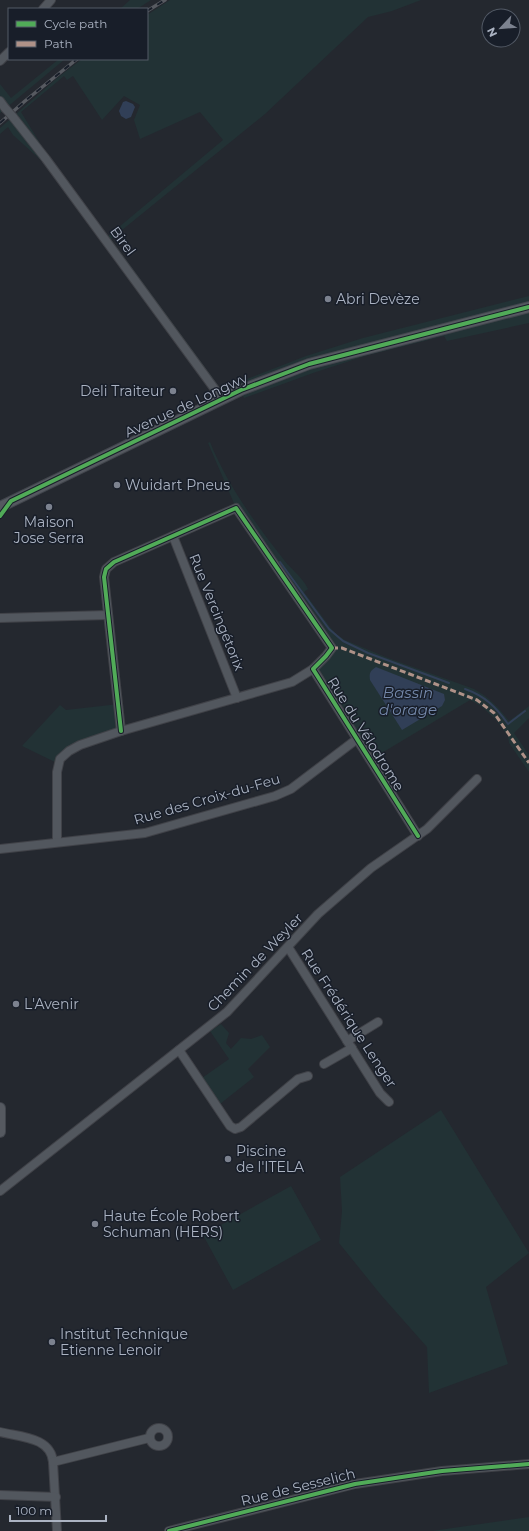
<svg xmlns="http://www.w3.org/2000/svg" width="529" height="1531" viewBox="0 0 529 1531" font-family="Montserrat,sans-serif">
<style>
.green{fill:#223235;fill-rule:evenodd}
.water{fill:#313f57}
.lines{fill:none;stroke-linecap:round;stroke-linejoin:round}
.stream{stroke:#313f57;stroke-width:2}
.minor-casing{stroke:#404248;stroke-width:10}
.major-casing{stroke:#41454c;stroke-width:12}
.minor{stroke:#52575e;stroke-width:8}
.major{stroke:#555960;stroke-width:10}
.rail-casing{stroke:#575a61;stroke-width:3.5}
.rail{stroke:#181e29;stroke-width:2;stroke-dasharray:6;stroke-linecap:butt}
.minor-bridge-casing{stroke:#404248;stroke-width:10;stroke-linecap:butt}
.minor-bridge{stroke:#52575e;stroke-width:8}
.quiet{stroke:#af9288;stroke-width:3;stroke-dasharray:6 3;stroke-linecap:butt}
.cycleway-casing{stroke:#181e29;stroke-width:6}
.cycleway{stroke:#51ab58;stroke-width:4}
.poi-dot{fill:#7c828f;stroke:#181e29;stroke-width:1.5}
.labels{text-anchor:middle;stroke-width:3;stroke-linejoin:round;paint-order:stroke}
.street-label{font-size:14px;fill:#abb3c2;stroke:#181e29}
.poi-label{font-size:14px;fill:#abb3c2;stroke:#181e29;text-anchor:start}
.water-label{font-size:15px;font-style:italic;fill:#7488aa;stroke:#181e29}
</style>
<rect width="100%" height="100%" fill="#24282f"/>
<g class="green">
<polygon points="130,0 151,0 137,9 120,9"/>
<path d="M170 0H421L392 11 368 17 265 114 111 239 221 389 306 356 363 338 529 296V323L447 341 444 336 365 356 313 373 244 398 240 390 222 399 191 356H186L44 163 13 135 8 127 0 134V128L57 78 82 59H147V15ZM64 76 67 80 73 76 102 120 124 96 140 105 134 120 140 139 200 112 223 140 107 237 49 158 21 112Z"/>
<polygon points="59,59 65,59 0,113 0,84 11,98"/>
<path d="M210 442C226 482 254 522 281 556 289 568 302 576 308 589L304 592 330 627 336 634 345 640 388 658 474 689C489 697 499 708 509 721L529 706V718L514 733 529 755V772L509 743 508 736 497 721 481 706 470 700 370 760 313 669 332 648 236 508 208 443Z"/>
<polygon points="119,704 121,731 80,745 59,764 22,746 60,705 66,710"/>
<polygon points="221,1024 229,1033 226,1043 231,1049 241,1038 251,1039 262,1035 270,1047 248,1069 254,1077 220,1104 202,1078 229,1059 210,1031"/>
<polygon points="441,1110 529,1253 486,1287 508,1364 429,1393 427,1347 381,1295 339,1243 342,1211 340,1177"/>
<polygon points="291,1186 321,1240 233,1290 203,1235"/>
<polygon points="529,1517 529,1531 432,1531"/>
</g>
<g class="water">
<polygon points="126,101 133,104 135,107 131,117 126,119 121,116 119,111 123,102"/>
<path d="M376 667 444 694 445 700 442 706 402 730 370 680C369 673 370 671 376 667Z"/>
</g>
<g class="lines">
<g class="stream">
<polyline points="280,562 329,629 343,641 368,653 449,683"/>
<path d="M465 689C485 696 496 707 508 724L525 711"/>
</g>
<defs>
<g id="minor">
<polyline points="43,9 51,0"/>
<polyline points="0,61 9,52"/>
<polyline points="0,101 5,108"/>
<polyline points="13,117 46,159 222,399"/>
<polyline points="173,536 237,698"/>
<polyline points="0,618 108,615"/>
<polyline points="121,731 104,577 106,569 114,562 236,508 332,648 326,656 313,669 418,836"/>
<polyline points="57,842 57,772 60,759 69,751 80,745 121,731 292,682 313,669"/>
<polyline points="0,849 145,833 275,796 291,789 357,739"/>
<polyline points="288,947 380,1093 389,1102"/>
<polyline points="347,1041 378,1022"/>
<polyline points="179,1050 230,1126 235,1129 241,1127 298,1079 308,1076"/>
<polyline points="324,1064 352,1048"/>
<polyline points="0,1191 227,1012 318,914 371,868 427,829 477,779"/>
<circle cx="159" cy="1437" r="9"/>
<path d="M0 1432C20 1437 51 1437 53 1462L57 1531"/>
<polyline points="53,1462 149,1438"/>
<polyline points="0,1495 56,1497"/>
<polyline points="169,1531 355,1484 442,1471 529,1464"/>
</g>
<g id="major">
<polyline points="0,507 241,390 309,364 529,307"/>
<polyline points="0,1108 0,1132"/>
</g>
</defs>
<use href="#minor" class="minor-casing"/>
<use href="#major" class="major-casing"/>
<use href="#minor" class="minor"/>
<use href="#major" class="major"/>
<defs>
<g id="rail">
<polyline points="147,11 165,0"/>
<polyline points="0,123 25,101 77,59"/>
</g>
</defs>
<use href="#rail" class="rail-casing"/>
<use href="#rail" class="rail"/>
<defs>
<polyline id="minor-bridge" points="5,108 13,117"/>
</defs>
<use href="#minor-bridge" class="minor-bridge-casing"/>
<use href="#minor-bridge" class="minor-bridge"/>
<polyline class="quiet" points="332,648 342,648 477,700 494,713 529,763"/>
<defs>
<g id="cycleway">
<polyline points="0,516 11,501 241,390 309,364 529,307"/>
<polyline points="121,731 104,577 106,569 114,562 236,508 332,648 326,656 313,669 418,836"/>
<polyline points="169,1531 355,1484 442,1471 529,1464"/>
</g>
</defs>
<use href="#cycleway" class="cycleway-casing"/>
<use href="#cycleway" class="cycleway"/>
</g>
<g class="poi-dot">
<circle cx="328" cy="299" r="4"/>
<circle cx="173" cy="391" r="4"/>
<circle cx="117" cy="485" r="4"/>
<circle cx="49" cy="507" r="4"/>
<circle cx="16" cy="1004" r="4"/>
<circle cx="228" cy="1159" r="4"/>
<circle cx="95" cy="1224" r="4"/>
<circle cx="52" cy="1342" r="4"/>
</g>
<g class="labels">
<g class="street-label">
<text transform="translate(123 241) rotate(54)" y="5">Birel</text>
<text transform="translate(186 405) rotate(-25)" y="5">Avenue de Longwy</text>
<text transform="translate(217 612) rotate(68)" y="5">Rue Vercingétorix</text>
<text transform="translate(366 734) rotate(58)" y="5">Rue du Vélodrome</text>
<text transform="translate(207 799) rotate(-16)" y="5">Rue des Croix-du-Feu</text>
<text transform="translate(255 962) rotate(-46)" y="5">Chemin de Weyler</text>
<text transform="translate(349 1018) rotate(57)" y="5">Rue Frédérique Lenger</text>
<text transform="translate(298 1487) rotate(-14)" y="5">Rue de Sesselich</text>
</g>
<g class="poi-label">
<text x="336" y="304">Abri Devèze</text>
<text x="165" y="396" text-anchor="end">Deli Traiteur</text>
<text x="125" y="490">Wuidart Pneus</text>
<text x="49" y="527" text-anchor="middle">Maison<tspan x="49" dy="16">Jose Serra</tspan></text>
<text x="24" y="1009">L'Avenir</text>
<text x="236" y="1156">Piscine<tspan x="236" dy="16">de l'ITELA</tspan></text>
<text x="103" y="1221">Haute École Robert<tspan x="103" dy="16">Schuman (HERS)</tspan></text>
<text x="60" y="1339">Institut Technique<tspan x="60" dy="16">Etienne Lenoir</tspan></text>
</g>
<g class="water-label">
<text x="408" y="698">Bassin<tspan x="408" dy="17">d'orage</tspan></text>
</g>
</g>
<rect x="8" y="8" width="140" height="52" fill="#181e29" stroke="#535a66"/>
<rect x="16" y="21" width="20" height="6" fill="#51ab58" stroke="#535a66"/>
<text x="44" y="28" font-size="12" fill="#abb3c2">Cycle path</text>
<rect x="16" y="41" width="20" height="6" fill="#af9288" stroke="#535a66"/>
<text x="44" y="48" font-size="12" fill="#abb3c2">Path</text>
<g transform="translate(501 28) rotate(244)"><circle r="19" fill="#181e29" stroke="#535a66"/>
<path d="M0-3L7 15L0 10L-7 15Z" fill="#7c828f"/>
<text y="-6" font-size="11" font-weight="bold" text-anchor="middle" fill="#abb3c2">N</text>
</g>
<path d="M10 1515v6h96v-6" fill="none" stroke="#abb3c2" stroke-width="2"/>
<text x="16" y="1515" font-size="12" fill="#abb3c2" stroke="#181e29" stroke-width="3" paint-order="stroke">100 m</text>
</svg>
